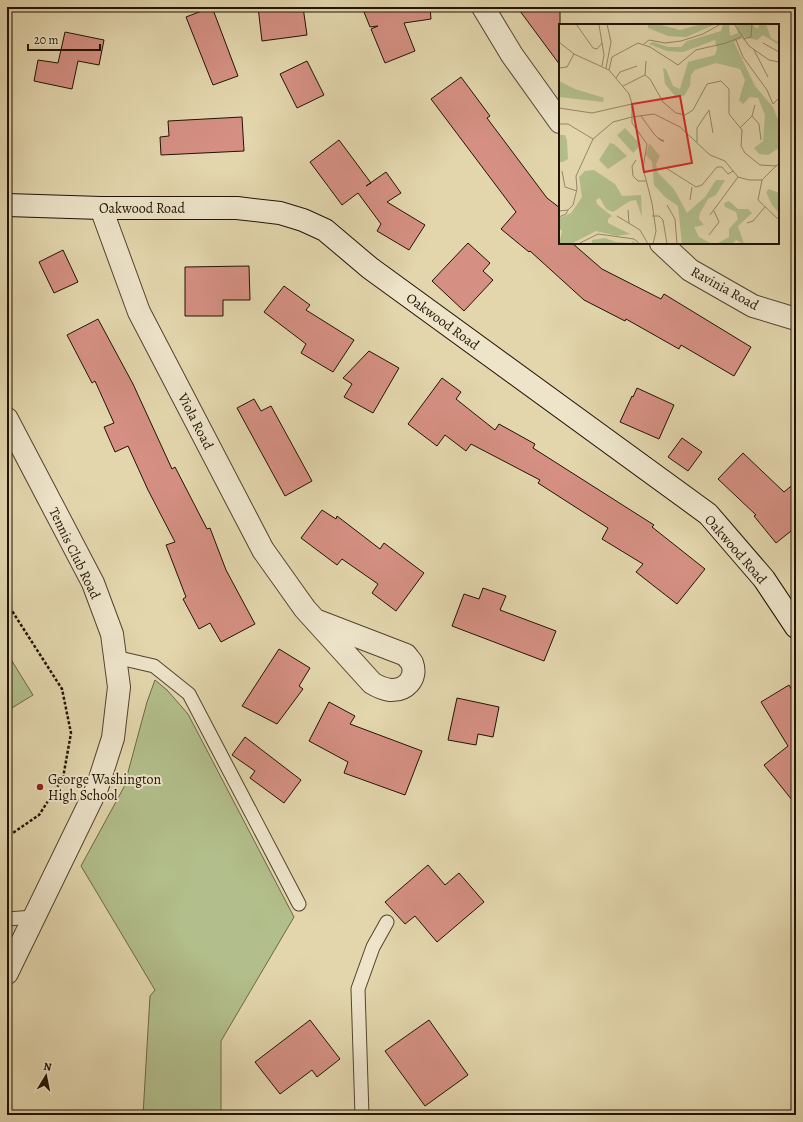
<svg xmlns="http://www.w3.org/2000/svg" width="803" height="1122" viewBox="0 0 803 1122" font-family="Alegreya,serif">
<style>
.green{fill:#b2be8b;stroke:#6a6846}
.building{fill:#d59083;stroke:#211302}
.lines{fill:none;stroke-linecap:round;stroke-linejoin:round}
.service-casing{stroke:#52442d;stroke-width:15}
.minor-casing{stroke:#52442d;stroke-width:24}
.secondary-casing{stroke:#211302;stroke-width:24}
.path{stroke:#211302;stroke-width:2.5;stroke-dasharray:3 2;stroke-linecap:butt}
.service{stroke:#ede4ca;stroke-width:13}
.minor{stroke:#ede4ca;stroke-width:22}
.secondary{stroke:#ede4ca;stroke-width:22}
.poi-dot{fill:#8f2418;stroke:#ede4ca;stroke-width:1.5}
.labels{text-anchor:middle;stroke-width:4;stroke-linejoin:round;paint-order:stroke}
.street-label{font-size:14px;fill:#211302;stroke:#ede4ca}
.poi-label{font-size:14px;fill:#211302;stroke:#ede4ca;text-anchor:start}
.inset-road{fill:none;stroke:#958869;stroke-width:1}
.view{fill:#d62828;fill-opacity:0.15;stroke:#d62828;stroke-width:2}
.inset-edge{fill:none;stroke:#211302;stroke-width:2}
</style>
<rect width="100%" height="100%" fill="#e3d6ad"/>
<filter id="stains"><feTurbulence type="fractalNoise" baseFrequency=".005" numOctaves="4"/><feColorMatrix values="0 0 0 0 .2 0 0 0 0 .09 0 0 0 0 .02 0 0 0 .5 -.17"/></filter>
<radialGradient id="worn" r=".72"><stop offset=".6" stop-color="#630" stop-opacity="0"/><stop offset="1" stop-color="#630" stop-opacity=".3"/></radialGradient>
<g class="green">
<polygon points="7,653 33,695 7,711"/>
<polygon points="155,680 167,690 188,714 294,917 221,1041 221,1115 143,1115 150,996 155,990 81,866 124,787 147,702"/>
</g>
<g class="building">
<polygon points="212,7 238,76 213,85 186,17"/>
<polygon points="258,7 303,7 307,35 262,41"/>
<polygon points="362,7 430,7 431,19 404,23 415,51 385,63 371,29 378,26 370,27"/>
<polygon points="517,7 560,7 560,65"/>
<polygon points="65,32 104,40 99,65 78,61 72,89 34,81 38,60 58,63"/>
<polygon points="307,61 324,95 297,108 280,74"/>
<polygon points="461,77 490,116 487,118 547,198 560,208 560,243 572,243 602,269 661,299 664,294 751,347 734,376 681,345 679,349 626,319 625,321 584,300 530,251 529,252 501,229 516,212 431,99"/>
<polygon points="242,117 244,151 161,155 160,137 169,136 168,121"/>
<polygon points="339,140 371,183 366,186 386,172 401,193 387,202 425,225 409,250 377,231 381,224 358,193 342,205 310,162"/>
<polygon points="468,243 490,263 483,271 493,280 464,311 432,281"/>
<polygon points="63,250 78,282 54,293 39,262"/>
<polygon points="249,266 250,300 223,300 223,316 185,316 185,267"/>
<polygon points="284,286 310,305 306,310 354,340 333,372 301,353 306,344 264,312"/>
<polygon points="98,319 133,384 172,469 175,467 207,529 210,528 226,570 255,624 221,642 210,623 199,629 183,599 186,597 166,545 175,542 148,490 128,446 115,452 104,427 114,423 95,381 92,383 67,335"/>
<polygon points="369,351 399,368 373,413 344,397 352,384 343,378"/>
<polygon points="442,378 461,392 456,399 495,430 499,424 535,444 533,448 654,525 652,527 705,569 677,604 636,572 643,564 602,539 608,528 538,483 540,480 471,444 466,451 445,435 437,446 408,424"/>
<polygon points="637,388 674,405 659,439 620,422 632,396 633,397"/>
<polygon points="254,399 261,411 271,406 312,481 285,496 237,408"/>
<polygon points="682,438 702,452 688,471 668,457"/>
<polygon points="743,453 784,492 796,482 796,527 776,543 754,516 756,515 718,479"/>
<polygon points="322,510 336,519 337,516 380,549 384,543 424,573 396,611 372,593 378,584 342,559 337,565 301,538"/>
<polygon points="483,588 506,596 500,610 556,631 544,661 452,626 464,594 479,599"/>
<polygon points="279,649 310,668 299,686 303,689 277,724 242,706"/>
<polygon points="789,685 796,697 796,805 764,765 788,746 761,702"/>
<polygon points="457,698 499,707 493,737 478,734 476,745 448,740"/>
<polygon points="329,702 355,716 350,724 422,751 405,795 344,773 348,762 309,741"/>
<polygon points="245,737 301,780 284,803 250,778 255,771 232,755"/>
<polygon points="428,865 445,885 459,873 484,902 437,942 415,916 405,924 385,902"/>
<polygon points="310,1020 340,1059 317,1077 312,1070 280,1094 255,1062"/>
<polygon points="429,1020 468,1075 425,1106 385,1051"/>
</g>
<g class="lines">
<defs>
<g id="service">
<polyline points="115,657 154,666 189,694 299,904"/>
<polyline points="7,919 34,917"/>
<polyline points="362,1115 358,989 373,947 387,922"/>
</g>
<g id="minor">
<polyline points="483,7 512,55 560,122"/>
<path d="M101 208 139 312 263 550 305 609 372 683C377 686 383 689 390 690 405 691 418 679 412 663 411 661 408 658 406 655L315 620"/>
<polyline points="661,243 690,270 753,306 796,319"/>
<polyline points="7,419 93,583 112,634 119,687 113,738 97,788 7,973"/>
</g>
<polyline id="secondary" points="7,205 101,208 237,208 280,213 303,220 325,230 370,268 708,514 764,579 796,627"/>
</defs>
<use href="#service" class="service-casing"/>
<use href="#minor" class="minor-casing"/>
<use href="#secondary" class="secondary-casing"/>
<polyline class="path" points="7,603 62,689 71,733 63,778 39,815 7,837"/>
<use href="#service" class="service"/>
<use href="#minor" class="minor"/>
<use href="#secondary" class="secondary"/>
</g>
<circle class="poi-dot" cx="40" cy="787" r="4"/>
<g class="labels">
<g class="street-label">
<text x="142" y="213">Oakwood Road</text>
<text transform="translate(725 288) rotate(29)" y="5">Ravinia Road</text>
<text transform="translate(443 321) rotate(36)" y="5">Oakwood Road</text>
<text transform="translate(196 421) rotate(63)" y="5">Viola Road</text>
<text transform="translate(736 549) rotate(49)" y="5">Oakwood Road</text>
<text transform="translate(75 553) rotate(64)" y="5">Tennis Club Road</text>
</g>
<g class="poi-label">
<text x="48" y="784">George Washington<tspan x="48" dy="16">High School</tspan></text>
</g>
</g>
<g transform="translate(559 24)">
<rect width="220" height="220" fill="#e3d6ad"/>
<path d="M99 0 121 6 143 0H157L127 13 109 12 89 4V0ZM164 0H170L171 12 179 9 177 0H193L198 5 201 0H207L212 14 220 18V21L204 11 198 16 185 13 175 18 196 62 214 83 220 98V124L209 131 200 130 195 124 204 117 206 91 199 74 191 73 184 80 180 76 186 56 181 45 157 39 136 46 132 51 131 62 125 72 117 73 106 60 104 44 107 45 114 62 121 65 129 38 156 31 158 25 156 16 124 28 108 27 90 20 94 18 109 23H122L128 17 162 7ZM0 57 16 65 42 73 45 74 44 78 0 73ZM66 104 82 121 74 129 58 111ZM0 111H6L8 116 9 135 4 138H0ZM51 119 55 120 68 132 49 145 40 136ZM90 119 101 132 97 140 99 149 115 165 128 189 146 173 157 156H166L157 171 149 175 141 189 140 195 145 201 135 203 140 213 153 220H123L119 182 106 173 95 161 93 138 87 131ZM35 146 56 160 63 172 82 171 83 193 77 176 71 177 54 188 47 185 41 174 37 176 38 180 53 192 49 195V199L71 210 58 212 37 207 12 220H0L3 207 0 204V194L12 189 23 173 20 153 26 147ZM210 165 220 169V189L213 181 207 168ZM170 177 179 185H189L193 189 179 202 185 220 177 216 173 220H157L170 213V205L179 195 177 188 166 183 165 179ZM46 214 57 218 73 219 74 217 78 220H33V216Z" fill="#b2be8b"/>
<path class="inset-road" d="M17 0 34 24 38 25 43 19M175 0 190 22 210 36 220 38M40 1 45 31 43 42M184 15 192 13 193 0M177 16 184 33 208 66 214 80 220 74M0 18 15 30 50 46 70 70 73 80V93L95 90 121 103 151 131 166 137 179 153 190 156H203L199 176 220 196M204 19 220 28M85 20 90 16 106 19 122 17 144 10 160 1M195 26 209 53M0 44 8 43 15 30M47 44 52 18 48 0M50 46 53 33 79 19 91 23 119 41 137 26 167 19 182 13M86 51 87 37M57 54 61 48 78 42M64 62 86 51 91 55 104 78 117 89 126 91 134 86 148 60 162 57 170 65V90L183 106 182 122 186 129 201 141 218 142M0 84 33 89 73 80M82 92 95 110 99 114 103 117H105L99 114M193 92 200 100 202 116M0 100H9L34 115M181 104 193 92 196 81M138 118V104L150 86 154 109M77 136 73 142 74 152 79 157H87M107 144 137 163 143 161 158 143H163L169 150 174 147M3 147 6 163 18 167M203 156 220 139M131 176 133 163M108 181 116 195 118 220M69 186 70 199M0 187 9 186 14 181 18 165 17 152 34 115 54 98 73 93V99L88 120 84 144 93 179 97 207 94 220M151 191 179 153M58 192 81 206 89 220M93 192H100L104 196 108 220M0 193 7 190 9 186M188 199 194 197 206 183M150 211 160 198 155 187M19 220 39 210 75 215 81 220"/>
<path class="view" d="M121 72 133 139 85 148 73 80Z"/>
<rect width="220" height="220" class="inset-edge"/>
</g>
<rect width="803" height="1122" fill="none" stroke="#e3d6ad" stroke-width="24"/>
<rect x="8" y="8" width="787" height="1106" fill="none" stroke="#211302" stroke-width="2"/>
<rect x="12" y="12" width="779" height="1098" fill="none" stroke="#211302"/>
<g transform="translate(46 1076) rotate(10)" stroke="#ede4ca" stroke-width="3" paint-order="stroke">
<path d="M0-3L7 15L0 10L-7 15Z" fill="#211302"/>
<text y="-6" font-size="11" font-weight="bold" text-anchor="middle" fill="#211302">N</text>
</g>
<path d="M28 44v6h72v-6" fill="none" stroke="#211302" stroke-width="2"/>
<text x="34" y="44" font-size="12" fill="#211302" stroke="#ede4ca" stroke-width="3" paint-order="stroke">20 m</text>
<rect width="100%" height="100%" filter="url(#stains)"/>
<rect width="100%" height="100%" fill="url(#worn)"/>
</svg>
